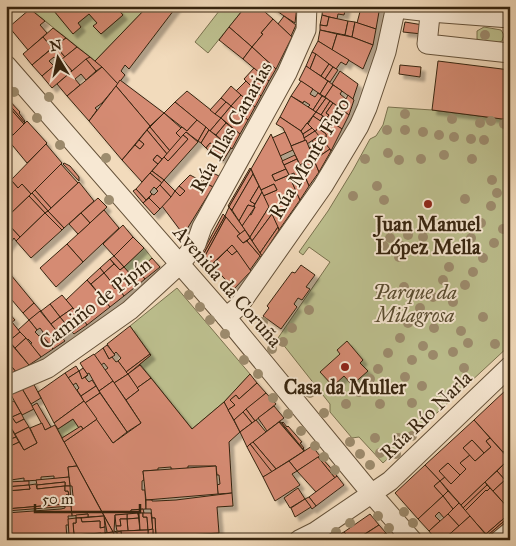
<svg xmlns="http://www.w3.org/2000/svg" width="516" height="546" viewBox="0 0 516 546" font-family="'IM FELL Great Primer',serif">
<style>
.green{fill:#bdc08f;stroke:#7a724f}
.building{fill:#d58b73;stroke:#36240f;filter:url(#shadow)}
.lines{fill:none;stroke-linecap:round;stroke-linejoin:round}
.minor-casing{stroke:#65523a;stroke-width:21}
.minor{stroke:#f7e8d3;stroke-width:19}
.tree{fill:#9d8c6e}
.poi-dot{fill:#8f2418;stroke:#f7e8d3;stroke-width:2}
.labels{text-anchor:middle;stroke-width:4;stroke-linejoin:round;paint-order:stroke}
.street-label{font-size:20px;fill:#36240f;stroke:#f7e8d3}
.poi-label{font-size:20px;font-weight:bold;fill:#36240f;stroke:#f7e8d3}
.park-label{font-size:20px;font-style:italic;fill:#584b2f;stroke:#f7e8d3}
</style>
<defs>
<filter id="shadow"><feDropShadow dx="4.5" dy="4.5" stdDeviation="1" flood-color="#0004"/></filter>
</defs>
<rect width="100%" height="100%" fill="#f2dbbc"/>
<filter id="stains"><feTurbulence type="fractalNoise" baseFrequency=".004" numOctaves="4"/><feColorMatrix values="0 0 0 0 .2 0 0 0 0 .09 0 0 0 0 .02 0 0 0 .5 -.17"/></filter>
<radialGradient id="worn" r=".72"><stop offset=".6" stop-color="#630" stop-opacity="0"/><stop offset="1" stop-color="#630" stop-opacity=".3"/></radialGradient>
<g class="green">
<polygon points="33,6 59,6 54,11 73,33 78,23 89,14 97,23 94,26 101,34 123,15 117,9 120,6 148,6 95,61 30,9"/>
<polygon points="223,6 246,6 208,53 195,42"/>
<path d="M484 27 501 30 504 35 502 41C495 45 484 43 477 39V31Z"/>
<polygon points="388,107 432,110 510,120 510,345 383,463 359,437 352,438 330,412 330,404 278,338 330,262 309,247 303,255 299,252 328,211 353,170 370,139 376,136 383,125"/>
<polygon points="144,248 152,258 132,276 124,267"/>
<polygon points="177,288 250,374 224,402 192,429 140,364 151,355 130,326"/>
<polygon points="73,419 79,428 62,438 58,429"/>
</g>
<g class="building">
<polygon points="59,6 111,6 113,9 116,7 123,15 101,34 93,26 97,23 89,14 78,23 81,27 73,34 54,11"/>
<polygon points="148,6 177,6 129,69 125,65 121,71 125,75 118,84 95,61"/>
<polygon points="246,6 258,6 273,19 261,33 263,34 252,47 229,27"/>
<polygon points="270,6 297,6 295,23 284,16"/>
<polygon points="323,6 342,6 346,7 344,15 338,14 337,19 322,15"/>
<polygon points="355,6 380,6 376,29 357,23 361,8"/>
<polygon points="30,9 45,21 40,25 47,33 28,50 9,27"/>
<polygon points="322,15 329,17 327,26 320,25"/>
<polygon points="284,16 296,25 291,36 278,24"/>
<polygon points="329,17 348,21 345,35 320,30 320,25 327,26"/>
<polygon points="273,19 292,37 276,69 252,47 263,34 261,33"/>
<polygon points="348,21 355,22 352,37 345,35"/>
<polygon points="355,22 376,29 373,45 352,37"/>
<polygon points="405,22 423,25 422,34 403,32"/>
<polygon points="229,27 252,47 243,59 219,40"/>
<polygon points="53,28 66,38 52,48 43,37"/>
<polygon points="320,30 337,34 332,50 318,41"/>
<polygon points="337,34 352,37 373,45 363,69 332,50"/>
<polygon points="43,37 52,48 32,65 23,54"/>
<polygon points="66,38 77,47 65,57 55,46"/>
<polygon points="318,41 349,60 346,65 341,62 336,69 312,52"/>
<polygon points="55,46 65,57 59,62 54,57 49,61 54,66 42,76 32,65"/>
<polygon points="77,47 90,57 72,71 62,59"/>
<polygon points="252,47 276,69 269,81 243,59"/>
<polygon points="312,52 316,54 310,69 306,66"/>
<polygon points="316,54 329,64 321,76 310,69"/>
<polygon points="90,57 102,67 96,71 86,59"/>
<polygon points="62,59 72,71 52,88 42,76"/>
<polygon points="86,59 96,71 86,80 81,74 75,79 80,85 67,96 57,84"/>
<polygon points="438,61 510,70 510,120 432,110"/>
<polygon points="329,64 333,67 325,79 321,76"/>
<polygon points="400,65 421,67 420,77 399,74"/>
<polygon points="306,66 328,81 320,94 299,80"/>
<polygon points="102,67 118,84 102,103 95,108 97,110 89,121 67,96"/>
<polygon points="333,67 338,70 330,82 325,79"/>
<polygon points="254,68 269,81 261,96 244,79"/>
<polygon points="340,71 358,84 353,99 332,84"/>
<polygon points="120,80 164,113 150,126 116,86"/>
<polygon points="246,81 261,96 255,107 236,91"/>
<polygon points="301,81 313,89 310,94 315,97 318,93 322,96 313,110 308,107 310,105 304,101 303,103 291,96"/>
<polygon points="328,81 333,85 325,97 320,94"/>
<polygon points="333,85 342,91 340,94 346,99 348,95 354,100 349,115 325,97"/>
<polygon points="116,86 150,126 122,160 89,121"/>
<polygon points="231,86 241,95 231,106 221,98"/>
<polygon points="187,91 221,118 210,131 175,102"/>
<polygon points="241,95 255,107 248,120 231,106"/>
<polygon points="291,96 316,112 301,131 280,117"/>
<polygon points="322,96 326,98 316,112 313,110"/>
<polygon points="6,97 20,112 19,113 25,121 24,122 6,101"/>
<polygon points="221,98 226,102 215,114 210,110"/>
<polygon points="326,98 330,101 321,115 316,112"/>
<polygon points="6,101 25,123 24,124 6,104"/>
<polygon points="330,101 333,103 326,113 329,115 326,119 321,115"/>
<polygon points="175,102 197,120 187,131 164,113"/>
<polygon points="226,102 231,106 221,118 215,114"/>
<polygon points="333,103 349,115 342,129 326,119 329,115 326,113"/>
<polygon points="6,104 24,124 13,135 6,127"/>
<polygon points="231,106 248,120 240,134 221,118"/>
<polygon points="316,112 323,116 320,121 313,116"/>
<polygon points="164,113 181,128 176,133 181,138 170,151 150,127"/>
<polygon points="313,116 322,122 315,132 308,124"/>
<polygon points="323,116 342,129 331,151 326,145 326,134 318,128 322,122 320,121"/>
<polygon points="280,117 301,131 306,140 291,146 283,128 276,124"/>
<polygon points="221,118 226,123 216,135 210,131"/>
<polygon points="197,120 206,127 198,141 186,132 181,138 176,133 182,127 187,131"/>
<polygon points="27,121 47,143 27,163 8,140"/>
<polygon points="226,123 240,134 232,149 216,135"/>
<polygon points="307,123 312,128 303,134 301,131"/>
<polygon points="6,127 13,135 6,142"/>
<polygon points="150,127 170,151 167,154 147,130"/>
<polygon points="206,127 209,130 201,143 198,141"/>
<polygon points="312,128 315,131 304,138 303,134"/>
<polygon points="318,128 326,134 326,145 315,132"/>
<polygon points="147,130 167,154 162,159 157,155 153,160 158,164 142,182 122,160 135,145 140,149 144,144 139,140"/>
<polygon points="209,130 231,148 223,161 211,152 215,146 210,143 206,148 201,143"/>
<polygon points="315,131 319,136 307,144 304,138"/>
<polygon points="186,132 198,142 164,180 152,171 164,157 168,161 188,139 183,135"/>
<polygon points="285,132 293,150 280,156 272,138"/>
<polygon points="271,134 286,169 272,175 275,181 289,175 300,200 279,230 263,196 277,190 274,184 261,190 251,169"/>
<polygon points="183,135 188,139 168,161 164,157"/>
<polygon points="319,136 330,149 314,160 309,148 314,145 312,141"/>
<polygon points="139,140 144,144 140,149 135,145"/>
<polygon points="306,140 319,172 309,186 302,169 307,167 305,162 300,165 291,146"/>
<polygon points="210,143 215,146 211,152 206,148"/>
<polygon points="46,144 62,163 31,194 22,184 18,188 11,180"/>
<polygon points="330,149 331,151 319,172 314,160"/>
<polygon points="157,155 162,159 158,164 153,160"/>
<polygon points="295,155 297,159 284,165 282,161"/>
<polygon points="297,159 309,186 300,200 291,180 296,178 294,173 289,175 284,165"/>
<polygon points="64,163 70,166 79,177 79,181 63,164"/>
<polygon points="61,164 78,183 51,208 35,190"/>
<polygon points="250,168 251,169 229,207 228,206"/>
<polygon points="251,169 253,174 232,210 229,207"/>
<polygon points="286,169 289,175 275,181 272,175"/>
<polygon points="152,171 164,180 162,183 150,173"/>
<polygon points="209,171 219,176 213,187 203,182"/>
<polygon points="150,173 162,183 156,189 154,187 150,192 152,194 146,200 136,189"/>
<polygon points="253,174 259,186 250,201 255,204 253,207 248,205 239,221 232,210"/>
<polygon points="190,175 213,187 187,229 180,230 162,206 175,191 180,196 185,191 179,186"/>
<polygon points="11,180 18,188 22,184 31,194 6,218 6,185"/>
<polygon points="164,180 175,191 171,197 160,185"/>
<polygon points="79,182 94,201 64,228 48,211"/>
<polygon points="274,184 277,190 263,196 261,190"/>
<polygon points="160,185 171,197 160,209 149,198 152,194 154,195 158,191 156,189"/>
<polygon points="179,186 185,191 180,196 175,191"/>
<polygon points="259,186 262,192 255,204 250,201"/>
<polygon points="136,189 146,200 143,203 133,191"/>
<polygon points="35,190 51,208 48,211 32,193"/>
<polygon points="262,192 269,207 250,237 242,226 249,214 251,215 255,207 254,206"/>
<polygon points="32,193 48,211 45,213 29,196"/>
<polygon points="29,196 45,213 20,237 6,222 6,218"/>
<polygon points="98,198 107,207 90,223 81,213"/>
<polygon points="149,198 160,209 154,215 143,203"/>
<polygon points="248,205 255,207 242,226 239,221"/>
<polygon points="229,207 245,230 240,234 225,216"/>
<polygon points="269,207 272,214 252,241 250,237"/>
<polygon points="104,210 119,228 83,262 67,244"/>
<polygon points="48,211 64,228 62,230 45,213"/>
<polygon points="45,213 62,230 31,258 16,241"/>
<polygon points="81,213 90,223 78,234 69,224"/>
<polygon points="223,214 225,216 203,255 211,264 207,264 200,257"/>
<polygon points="272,214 278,227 260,253 252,241"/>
<polygon points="225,216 226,217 205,256 212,265 203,255"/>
<polygon points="226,217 240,234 237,236 243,243 247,241 260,256 250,270 232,245 212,264 205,256"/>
<polygon points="6,222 20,237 16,241 14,238 6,249"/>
<polygon points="123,225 133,237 114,256 103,244"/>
<polygon points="278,227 279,230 262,256 260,253"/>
<polygon points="245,230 250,238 243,243 237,236"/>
<polygon points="133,237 144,248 124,267 114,256"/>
<polygon points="250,238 262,256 261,257 247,241"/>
<polygon points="67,244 83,262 56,287 40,268"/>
<polygon points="232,245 237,251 232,255 227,250"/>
<polygon points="227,250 232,255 237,251 251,271 234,289 212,265"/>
<polygon points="114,256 124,267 120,270 110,259"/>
<polygon points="152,258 160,267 145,279 138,271"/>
<polygon points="110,259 114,264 104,273 100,268"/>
<polygon points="114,264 120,270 124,267 139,284 124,296 117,287 119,286 116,282 113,284 104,273"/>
<polygon points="301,265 315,275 306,287 310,289 302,300 298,298 294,304 297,307 281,329 263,316 269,308 267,306 292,272 295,273"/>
<polygon points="100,268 104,273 91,284 87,280"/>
<polygon points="6,269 34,303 23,313 6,293"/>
<polygon points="138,271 145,279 139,284 132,276"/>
<polygon points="104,273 113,284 112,285 115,289 117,287 124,296 110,307 91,284"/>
<polygon points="87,280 110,307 87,325 66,300"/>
<polygon points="62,295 73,308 60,317 50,304"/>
<polygon points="34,303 41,311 29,320 23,313"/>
<polygon points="50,304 60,317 51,324 41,311"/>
<polygon points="73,308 85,322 72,332 60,317"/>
<polygon points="40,311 65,341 53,349 41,334 43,332 40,328 37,330 29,320"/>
<polygon points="8,312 15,320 12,322 6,315"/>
<polygon points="60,317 72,332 63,339 51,324"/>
<polygon points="29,320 37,330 35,332 39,336 41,334 53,349 41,357 30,344 32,343 28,339 27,340 18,330"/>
<polygon points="12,322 20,332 9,341 6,338 6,327"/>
<polygon points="85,322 87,325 74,334 72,332"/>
<polygon points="130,326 150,354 126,372 118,361 121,358 116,352 114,354 107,344"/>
<polygon points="20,332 26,338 15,348 9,341"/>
<polygon points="6,338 29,365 17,373 6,360"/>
<polygon points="26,338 41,357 29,365 15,348"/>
<polygon points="347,341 363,360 360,363 368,371 352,385 344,376 333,386 320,372 340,354 337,350"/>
<polygon points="107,345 115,355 109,359 103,348"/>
<polygon points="103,348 109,359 112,357 116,362 118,361 128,374 114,383 105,370 108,368 104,363 101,365 94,355"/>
<polygon points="94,354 113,381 99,391 89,373 87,374 80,363"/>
<polygon points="150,354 151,355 128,374 126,372"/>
<polygon points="6,360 17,373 6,376"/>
<polygon points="140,365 151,378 137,388 128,374"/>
<polygon points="76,366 79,371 68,378 65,373"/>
<polygon points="83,368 88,375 82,379 79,371"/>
<polygon points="79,371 82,379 88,375 85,377 87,380 89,382 92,380 96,386 81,396 77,390 79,388 76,383 73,385 68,378"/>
<polygon points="65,373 84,401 54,423 38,392"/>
<polygon points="128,374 139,390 126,400 114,383"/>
<polygon points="250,374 257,383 239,399 236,395 230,400 235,405 228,410 224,402"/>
<polygon points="151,378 192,429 224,402 240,432 229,442 232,493 218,494 217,485 220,484 219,475 217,475 216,466 188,466 188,468 178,470 171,469 171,467 158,468 158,470 143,471 144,480 142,481 142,490 145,490 146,509 131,510 131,514 115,515 114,531 117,532 113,532 64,442 97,419 113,443 141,423 126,400 139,390 137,388"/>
<polygon points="32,381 41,398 31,404 21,387"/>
<polygon points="113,381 141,423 127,432 99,391"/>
<polygon points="257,383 266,393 234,420 228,410 235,405 230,400 236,395 239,399"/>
<polygon points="96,386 100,393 85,403 81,396"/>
<polygon points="21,387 34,409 22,415 10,393"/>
<polygon points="507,389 510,392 510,445 503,452 474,420"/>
<polygon points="100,393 127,432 113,443 85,403"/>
<polygon points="266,393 276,404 255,421 246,409"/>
<polygon points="14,401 21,413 12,417 16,423 24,419 29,427 15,434 6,420 6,403"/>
<polygon points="84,401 97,419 83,429 81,426 79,428 73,419 58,429 54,423"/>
<polygon points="37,403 51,427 45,430 32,406"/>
<polygon points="274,406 284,418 267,431 258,418"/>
<polygon points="246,409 255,421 252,423 243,412"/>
<polygon points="243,412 252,423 240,432 234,420"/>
<polygon points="21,413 24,419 16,423 12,417"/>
<polygon points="256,420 266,432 247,447 240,432"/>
<polygon points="474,420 490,438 486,441 491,447 484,453 472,440 463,448 470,455 460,463 466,469 460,475 448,463 439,471 445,477 440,481 425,465"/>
<polygon points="279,421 282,423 305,451 304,451"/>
<polygon points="279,422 304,451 276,469 253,442"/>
<polygon points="283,422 287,427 288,426 302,442 300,443 304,448 303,449 282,423"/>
<polygon points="42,423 45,430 55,425 77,466 68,467 69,477 54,479 54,476 41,477 41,480 24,481 24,478 11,480 11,482 6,482 6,448 19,442 24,450 37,443 30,428"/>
<polygon points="9,424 16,437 6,441 6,425"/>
<polygon points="81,426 83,429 64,442 62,438"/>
<polygon points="29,427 37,443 24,450 15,434"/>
<polygon points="16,437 19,442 6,448 6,441"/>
<polygon points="490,438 509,459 461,505 440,481 445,477 451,484 466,469 460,463 470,455 475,461 491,447 486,441"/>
<polygon points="472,440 484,453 475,461 463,448"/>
<polygon points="253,442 276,469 272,472 253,450 254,449 250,444"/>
<polygon points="250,444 272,472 263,477 247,447"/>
<polygon points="510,445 510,460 503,452"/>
<polygon points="312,446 320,456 297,471 289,461"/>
<polygon points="320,456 329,466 337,476 335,478 318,457"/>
<polygon points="318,457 335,478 316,492 297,471"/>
<polygon points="509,459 510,476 505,480 497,471"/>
<polygon points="289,461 297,471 292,474 300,485 275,501 263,477"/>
<polygon points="448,463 460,475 451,484 439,471"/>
<polygon points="425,465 440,481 434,486 443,496 418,519 395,493"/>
<polygon points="77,466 104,516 88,517 88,514 72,516 70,496 73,496 72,486 70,486 68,467"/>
<polygon points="216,466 218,494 146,500 143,471"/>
<polygon points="497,471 505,480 493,491 485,482"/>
<polygon points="337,476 344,485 316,506 309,497"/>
<polygon points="69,477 70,486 65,486 65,482 37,485 36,480"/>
<polygon points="505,480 510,485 510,510 493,491"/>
<polygon points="29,481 29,485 6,487 6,482"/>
<polygon points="440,481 448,491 443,496 434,486"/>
<polygon points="65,482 65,486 37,489 37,485"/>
<polygon points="485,482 487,485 463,508 461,505"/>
<polygon points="36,484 37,489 65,486 65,491 68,491 69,495 66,495 66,504 6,509 6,491 30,489 29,485"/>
<polygon points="29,485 30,489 6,491 6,487"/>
<polygon points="487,485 490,488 487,491 486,490 465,511 463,508"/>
<polygon points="65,486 70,486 71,506 6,511 6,509 66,504 66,495 69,495 68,491 65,491"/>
<polygon points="298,488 305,499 290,508 284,498"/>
<polygon points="490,488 510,510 510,513 486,534 465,511 486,490 487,491"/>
<polygon points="448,491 459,503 453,509 443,496"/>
<polygon points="232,493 233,506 217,507 219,533 156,537 155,518 152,518 151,509 146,509 146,500 152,500 152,501 156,501 176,500"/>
<polygon points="443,496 453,509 444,518 439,512 435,516 440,521 429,531 418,519"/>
<polygon points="309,497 316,506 312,509 305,499"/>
<polygon points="305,499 311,507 295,517 291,508"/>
<polygon points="459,503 470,516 459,526 448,514"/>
<polygon points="65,506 71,506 72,516 68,516 69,525 66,525 67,540 6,540 6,513 61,509 65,508"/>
<polygon points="143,509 144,513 131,514 131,510"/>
<polygon points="138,513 139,518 127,519 127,514"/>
<polygon points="138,513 140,530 128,531 127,519 139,518"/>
<polygon points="139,513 143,513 143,517 147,517 148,530 140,530"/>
<polygon points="143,513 151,513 153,529 148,530 147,517 143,517"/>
<polygon points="510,513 510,516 487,536 486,534"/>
<polygon points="88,514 88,517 76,518 76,515"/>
<polygon points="127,514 127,519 120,519 121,526 116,526 115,515"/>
<polygon points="370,514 379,525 355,540 350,540 344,532"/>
<polygon points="448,514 459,526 443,540 436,540 429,531"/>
<polygon points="104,516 113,532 105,533 107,532"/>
<polygon points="104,516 105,527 100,528 100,521 82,522 81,518"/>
<polygon points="470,516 487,536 483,540 443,540"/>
<polygon points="510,516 510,519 489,536 488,535"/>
<polygon points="76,518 81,518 82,522 100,521 100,528 105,527 105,533 74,535 73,523 76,523"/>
<polygon points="76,518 76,523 73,523 74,535 69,536 68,519"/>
<polygon points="152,518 155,518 156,537 153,537"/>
<polygon points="120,519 127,519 128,531 117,531 116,526 121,526"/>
<polygon points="379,525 386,533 374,540 356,540"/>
<polygon points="153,529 153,537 117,540 117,532 121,531 122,537 148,535 148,530"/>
<polygon points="148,530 148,535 122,537 121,531"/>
<polygon points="113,532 117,540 106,540 105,533"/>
<polygon points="344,532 349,538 346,540 336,540 335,537"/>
<polygon points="101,533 101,539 74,540 74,535"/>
<polygon points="386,533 392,540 374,540"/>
</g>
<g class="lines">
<defs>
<g id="minor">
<polyline points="431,6 427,44 510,53"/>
<polyline points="396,8 430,12 510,18"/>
<polyline points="6,65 226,317 371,493 412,540"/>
<polyline points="226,317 238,307 323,186 359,126 367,108 386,52 396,6"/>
<polyline points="6,386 48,368 130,310 180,264 196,244 202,227 287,73 306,30 307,6"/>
<polyline points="299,540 315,532 390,481 510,366"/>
<polyline points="500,540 510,532"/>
</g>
</defs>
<use href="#minor" class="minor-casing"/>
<use href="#minor" class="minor"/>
</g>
<g class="tree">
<circle cx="485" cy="35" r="5"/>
<circle cx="14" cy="92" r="5"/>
<circle cx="49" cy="97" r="5"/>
<circle cx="405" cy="114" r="5"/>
<circle cx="37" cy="118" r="5"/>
<circle cx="452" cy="119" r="5"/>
<circle cx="491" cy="121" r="5"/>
<circle cx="480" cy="123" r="5"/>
<circle cx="504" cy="124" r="5"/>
<circle cx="387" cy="130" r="5"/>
<circle cx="405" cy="130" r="5"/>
<circle cx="423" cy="132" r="5"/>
<circle cx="439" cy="135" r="5"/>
<circle cx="454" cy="137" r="5"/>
<circle cx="471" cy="139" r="5"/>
<circle cx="484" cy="140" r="5"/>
<circle cx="60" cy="145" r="5"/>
<circle cx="388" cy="153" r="5"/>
<circle cx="444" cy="155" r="5"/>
<circle cx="106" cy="158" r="5"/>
<circle cx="365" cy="159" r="5"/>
<circle cx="421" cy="159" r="5"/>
<circle cx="472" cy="159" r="5"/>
<circle cx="399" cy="160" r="5"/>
<circle cx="492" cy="180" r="5"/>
<circle cx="377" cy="186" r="5"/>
<circle cx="497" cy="193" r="5"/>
<circle cx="353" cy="196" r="5"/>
<circle cx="465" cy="199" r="5"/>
<circle cx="109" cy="200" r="5"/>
<circle cx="384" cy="200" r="5"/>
<circle cx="491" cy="206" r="5"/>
<circle cx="481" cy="223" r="5"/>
<circle cx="393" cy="228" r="5"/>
<circle cx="503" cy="229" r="5"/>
<circle cx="408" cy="235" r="5"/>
<circle cx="423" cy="237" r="5"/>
<circle cx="390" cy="238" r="5"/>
<circle cx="471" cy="238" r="5"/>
<circle cx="494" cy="243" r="5"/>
<circle cx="384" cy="246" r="5"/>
<circle cx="401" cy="246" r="5"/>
<circle cx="461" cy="251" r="5"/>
<circle cx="399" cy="257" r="5"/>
<circle cx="483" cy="258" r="5"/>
<circle cx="449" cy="267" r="5"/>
<circle cx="473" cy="272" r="5"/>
<circle cx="443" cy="280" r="5"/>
<circle cx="465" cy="285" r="5"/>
<circle cx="404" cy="287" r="5"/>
<circle cx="381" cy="293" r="5"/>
<circle cx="189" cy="295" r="5"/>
<circle cx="433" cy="297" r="5"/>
<circle cx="453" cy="302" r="5"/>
<circle cx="200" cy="307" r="5"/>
<circle cx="420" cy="308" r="5"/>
<circle cx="309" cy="310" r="5"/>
<circle cx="443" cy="315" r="5"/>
<circle cx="483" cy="317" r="5"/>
<circle cx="210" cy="320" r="5"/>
<circle cx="263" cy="322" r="5"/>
<circle cx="408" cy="323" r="5"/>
<circle cx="292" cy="328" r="5"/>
<circle cx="434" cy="328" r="5"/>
<circle cx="461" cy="331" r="5"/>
<circle cx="225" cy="334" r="5"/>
<circle cx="400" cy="338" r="5"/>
<circle cx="283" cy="342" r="5"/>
<circle cx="468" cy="343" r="5"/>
<circle cx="495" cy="344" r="5"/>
<circle cx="423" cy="346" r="5"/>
<circle cx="272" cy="349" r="5"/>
<circle cx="453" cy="352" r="5"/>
<circle cx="388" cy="353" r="5"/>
<circle cx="433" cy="355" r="5"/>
<circle cx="244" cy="360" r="5"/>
<circle cx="412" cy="360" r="5"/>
<circle cx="464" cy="368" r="5"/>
<circle cx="378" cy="369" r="5"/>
<circle cx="258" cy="374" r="5"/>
<circle cx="405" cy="377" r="5"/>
<circle cx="370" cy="379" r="5"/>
<circle cx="422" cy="386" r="5"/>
<circle cx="391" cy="390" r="5"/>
<circle cx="359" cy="392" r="5"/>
<circle cx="310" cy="393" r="5"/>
<circle cx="273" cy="398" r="5"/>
<circle cx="412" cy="403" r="5"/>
<circle cx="346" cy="404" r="5"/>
<circle cx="380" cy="404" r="5"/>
<circle cx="324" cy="413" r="5"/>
<circle cx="288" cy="414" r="5"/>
<circle cx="301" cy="431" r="5"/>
<circle cx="412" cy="436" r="5"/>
<circle cx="375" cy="438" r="5"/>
<circle cx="398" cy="438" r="5"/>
<circle cx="350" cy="442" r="5"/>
<circle cx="315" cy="446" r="5"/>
<circle cx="380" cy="453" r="5"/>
<circle cx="360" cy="454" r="5"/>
<circle cx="396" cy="454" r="5"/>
<circle cx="324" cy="457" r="5"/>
<circle cx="370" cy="465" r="5"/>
<circle cx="335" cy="470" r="5"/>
<circle cx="404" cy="512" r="5"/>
<circle cx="378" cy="516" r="5"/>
<circle cx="350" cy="523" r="5"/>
<circle cx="413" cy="523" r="5"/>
<circle cx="389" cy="528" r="5"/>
<circle cx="336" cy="532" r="5"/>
</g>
<g class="poi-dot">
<circle cx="428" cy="204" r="5"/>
<circle cx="345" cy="367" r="5"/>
</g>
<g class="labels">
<g class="street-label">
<text transform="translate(231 127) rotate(-61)" y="7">Rúa Illas Canarias</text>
<text transform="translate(309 158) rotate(-59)" y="7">Rúa Monte Faro</text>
<text transform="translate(228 286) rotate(49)" y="7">Avenida da Coruña</text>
<text transform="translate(95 303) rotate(-38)" y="7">Camiño de Pipín</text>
<text transform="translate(426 415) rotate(-44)" y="7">Rúa Río Narla</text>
</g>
<g class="poi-label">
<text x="428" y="231">Juan Manuel<tspan x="428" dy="23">López Mella</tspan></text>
<text x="345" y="394">Casa da Muller</text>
</g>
<g class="park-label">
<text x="415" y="299">Parque da<tspan x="415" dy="23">Milagrosa</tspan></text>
</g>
</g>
<rect width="516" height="546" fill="none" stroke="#f2dbbc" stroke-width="25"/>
<rect x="8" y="8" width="501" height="531" fill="none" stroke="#36240f" stroke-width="2.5"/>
<rect x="12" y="12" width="491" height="521" fill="none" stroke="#36240f"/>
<g transform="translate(58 58) rotate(350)" stroke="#f7e8d3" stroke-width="4" paint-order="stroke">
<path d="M0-4L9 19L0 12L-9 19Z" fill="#36240f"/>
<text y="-8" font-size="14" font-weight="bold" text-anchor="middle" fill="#36240f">N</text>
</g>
<path d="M35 504v8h105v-8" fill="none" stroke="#36240f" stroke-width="2.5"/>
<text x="42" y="504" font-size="15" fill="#36240f" stroke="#f7e8d3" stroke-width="4" paint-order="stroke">50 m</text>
<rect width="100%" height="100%" filter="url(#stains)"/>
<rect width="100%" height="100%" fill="url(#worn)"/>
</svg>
